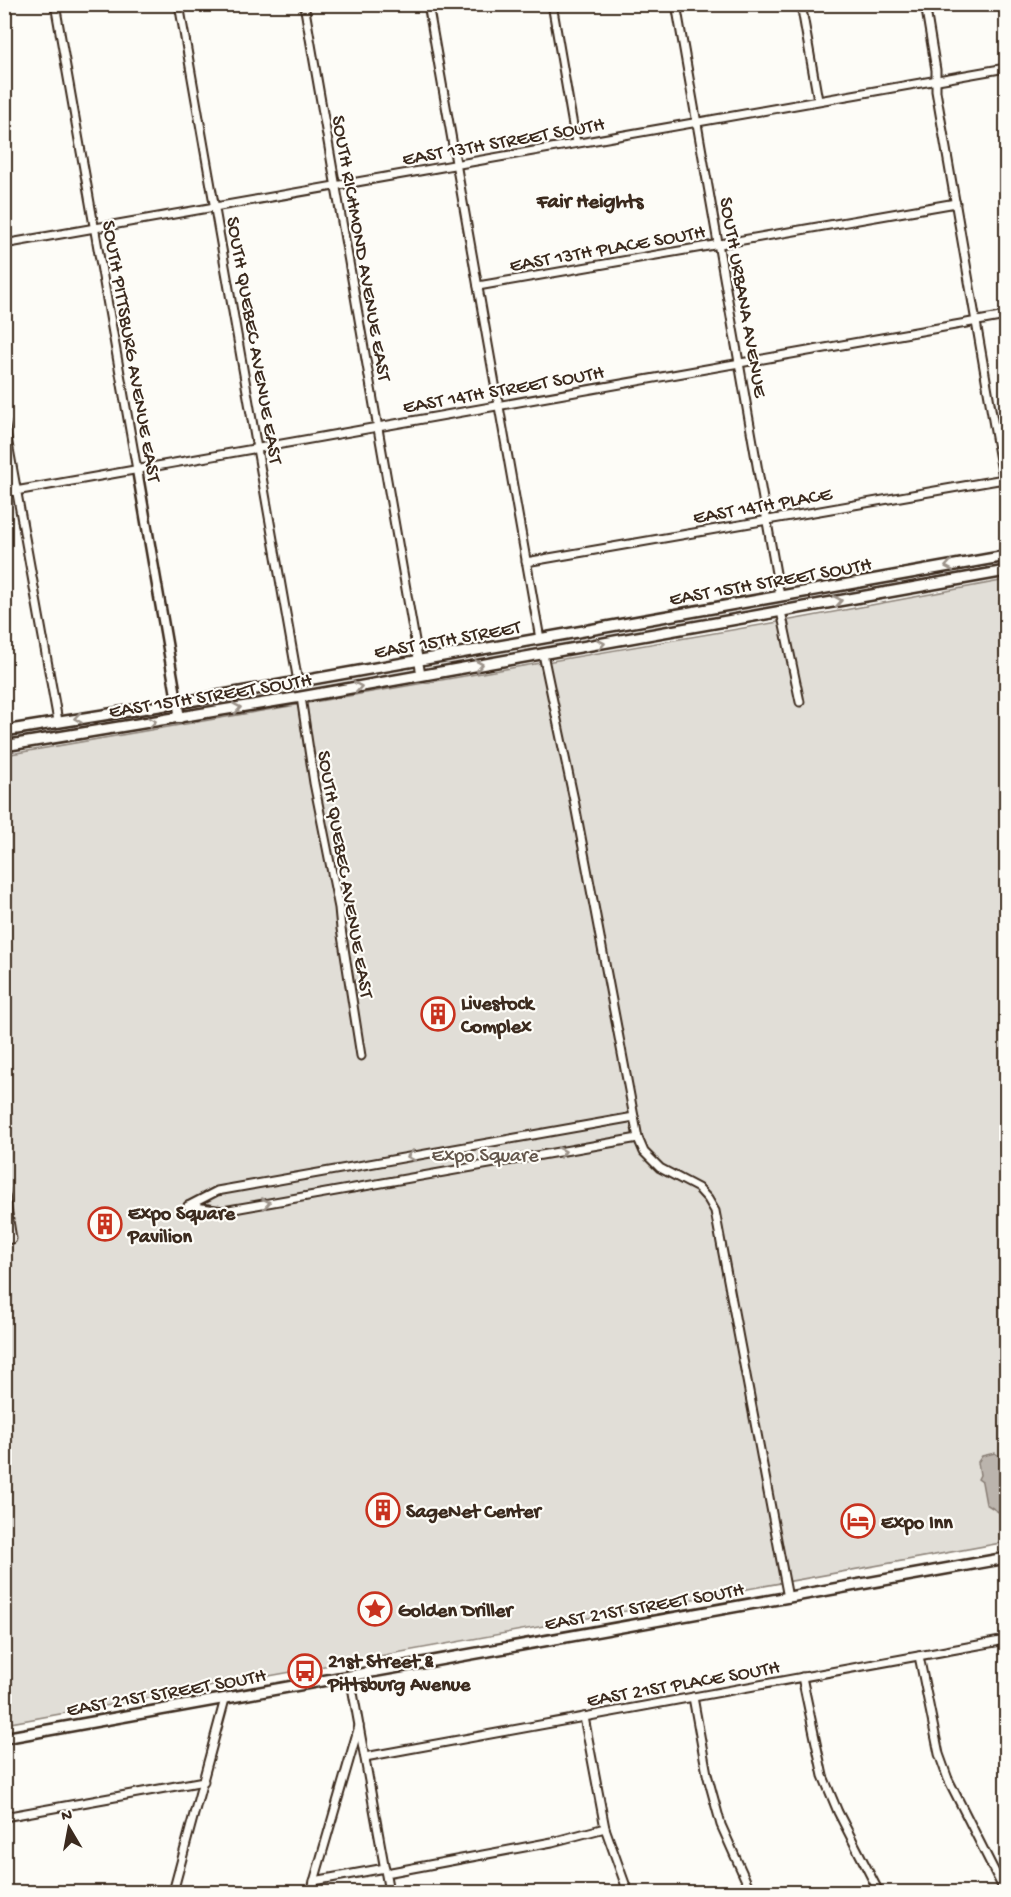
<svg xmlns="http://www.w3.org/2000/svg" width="1011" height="1897" viewBox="0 0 1011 1897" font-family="'Gochi Hand',sans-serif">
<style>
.green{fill:#e1ded7;stroke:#8e847a;stroke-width:1.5}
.water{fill:#bbb4ad;stroke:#887d74;stroke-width:1.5}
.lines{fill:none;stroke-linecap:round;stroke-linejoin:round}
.minor-casing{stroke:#3b2a1e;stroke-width:11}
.tertiary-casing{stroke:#3b2a1e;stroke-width:13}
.secondary-casing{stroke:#3b2a1e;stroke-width:14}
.minor{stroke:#fdfcf7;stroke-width:7}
.tertiary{stroke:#fdfcf7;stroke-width:8}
.secondary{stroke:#fdfcf7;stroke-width:9}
.oneway{stroke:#9c938a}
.labels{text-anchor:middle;stroke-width:4.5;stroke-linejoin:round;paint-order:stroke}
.street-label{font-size:20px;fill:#3b2a1e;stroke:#fdfcf7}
.poi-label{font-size:20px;font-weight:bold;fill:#3b2a1e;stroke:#fdfcf7;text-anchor:start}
.park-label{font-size:20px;fill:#64574c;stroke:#fdfcf7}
.neighbourhood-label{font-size:21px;font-weight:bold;fill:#3b2a1e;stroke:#fdfcf7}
</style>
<rect width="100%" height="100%" fill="#fdfcf7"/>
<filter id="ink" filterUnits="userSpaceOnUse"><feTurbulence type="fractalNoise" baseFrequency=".0167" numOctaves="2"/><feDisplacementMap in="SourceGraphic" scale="12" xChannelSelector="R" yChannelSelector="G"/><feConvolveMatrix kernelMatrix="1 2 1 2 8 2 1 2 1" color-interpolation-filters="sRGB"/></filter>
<g filter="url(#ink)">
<polygon class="green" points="1006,580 1006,1542 5,1724 5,755 796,619"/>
<polygon class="water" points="995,1453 1006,1462 1006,1512 1000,1513 986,1504 982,1482 978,1479 980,1475 978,1462 982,1456"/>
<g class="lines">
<defs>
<g id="minor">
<polyline points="55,4 137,470"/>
<polyline points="179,4 298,682"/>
<polyline points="304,4 421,675"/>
<polyline points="428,4 540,639"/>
<polyline points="552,4 576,143"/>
<polyline points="676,4 780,596"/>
<polyline points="801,4 818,100"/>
<polyline points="925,4 936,70 936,91 1006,495"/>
<polyline points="4,244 1006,68"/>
<polyline points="478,286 956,203"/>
<polyline points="4,421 58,721"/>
<polyline points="4,493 1006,316"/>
<polyline points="526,562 1004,479"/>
<polyline points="781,611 800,702"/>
<polyline points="543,654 574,800 638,1138 644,1152 660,1168 698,1188 708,1199 715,1211 788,1598"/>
<polyline points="301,697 314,783 339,908 341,929 361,1056"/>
<polyline points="4,1189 12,1239 4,1240"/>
<polyline points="188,1206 223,1211 638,1138"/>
<polyline points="188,1206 217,1191 634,1117"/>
<polyline points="919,1656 939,1754 948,1779 1005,1892"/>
<polyline points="350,1676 389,1892"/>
<polyline points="802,1677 823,1776 838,1812 879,1892"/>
<polyline points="693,1697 707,1774 721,1825 751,1892"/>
<polyline points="584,1717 605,1828 628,1892"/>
<polyline points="365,1757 1006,1640"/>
<polyline points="4,1817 204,1781"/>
<polyline points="386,1873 552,1842 605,1828"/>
<polyline points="314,1881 385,1868"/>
<polyline points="173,1892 225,1699"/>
<polyline points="311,1892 359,1726"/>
</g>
<polyline id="tertiary" points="137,470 180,718"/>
<g id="secondary">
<polyline points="4,731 178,703 1006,556"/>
<polyline points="4,746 301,697 1006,571"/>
<polyline points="4,1738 1006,1558"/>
</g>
</defs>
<use href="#minor" class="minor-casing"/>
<use href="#tertiary" class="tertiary-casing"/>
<use href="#secondary" class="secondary-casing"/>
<use href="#minor" class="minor"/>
<use href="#tertiary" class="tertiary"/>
<use href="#secondary" class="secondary"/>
</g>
<defs><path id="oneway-chevron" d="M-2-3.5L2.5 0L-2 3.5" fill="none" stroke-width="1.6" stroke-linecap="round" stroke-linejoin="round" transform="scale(1.5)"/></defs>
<g class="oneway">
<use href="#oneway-chevron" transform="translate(949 566) rotate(170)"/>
<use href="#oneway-chevron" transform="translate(838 601) rotate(-10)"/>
<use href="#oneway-chevron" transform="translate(601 644) rotate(-10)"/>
<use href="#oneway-chevron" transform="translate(479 665) rotate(-10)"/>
<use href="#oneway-chevron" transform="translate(358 687) rotate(-10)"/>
<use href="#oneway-chevron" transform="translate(237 708) rotate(-10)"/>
<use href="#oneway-chevron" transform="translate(78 718) rotate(172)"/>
<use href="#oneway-chevron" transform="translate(152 722) rotate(-9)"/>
<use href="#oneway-chevron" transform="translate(562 1152) rotate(-10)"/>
<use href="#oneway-chevron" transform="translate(411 1156) rotate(170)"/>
<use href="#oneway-chevron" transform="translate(266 1203) rotate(-10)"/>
</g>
</g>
<defs>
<symbol id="building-ring" viewBox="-11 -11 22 22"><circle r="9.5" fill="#fdfcf7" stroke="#c8321e" stroke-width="1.5"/><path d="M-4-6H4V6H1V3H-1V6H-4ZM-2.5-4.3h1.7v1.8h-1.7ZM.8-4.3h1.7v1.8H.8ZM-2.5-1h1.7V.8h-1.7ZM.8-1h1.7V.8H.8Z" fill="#c8321e"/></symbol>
<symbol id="hotel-ring" viewBox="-11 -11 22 22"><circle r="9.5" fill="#fdfcf7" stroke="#c8321e" stroke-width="1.5"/><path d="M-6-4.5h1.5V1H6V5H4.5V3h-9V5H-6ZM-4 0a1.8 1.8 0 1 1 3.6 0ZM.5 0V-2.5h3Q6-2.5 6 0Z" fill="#c8321e"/></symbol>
<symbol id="sight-ring" viewBox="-11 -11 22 22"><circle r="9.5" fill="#fdfcf7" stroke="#c8321e" stroke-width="1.5"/><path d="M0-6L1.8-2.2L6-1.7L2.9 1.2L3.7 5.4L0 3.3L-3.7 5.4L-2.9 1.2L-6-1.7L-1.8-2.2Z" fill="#c8321e"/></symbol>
<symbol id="bus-ring" viewBox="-11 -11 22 22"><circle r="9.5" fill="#fdfcf7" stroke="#c8321e" stroke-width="1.5"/><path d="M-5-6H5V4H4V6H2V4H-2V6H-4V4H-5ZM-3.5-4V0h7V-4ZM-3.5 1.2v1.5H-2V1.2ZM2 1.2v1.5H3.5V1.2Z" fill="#c8321e"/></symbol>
</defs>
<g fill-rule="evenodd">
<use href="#building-ring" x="419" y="995" width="38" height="38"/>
<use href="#building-ring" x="86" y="1205" width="38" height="38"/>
<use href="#building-ring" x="364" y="1491" width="38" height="38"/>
<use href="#hotel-ring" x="839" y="1502" width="38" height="38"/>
<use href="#sight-ring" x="356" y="1590" width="38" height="38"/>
<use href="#bus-ring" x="286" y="1652" width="38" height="38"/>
</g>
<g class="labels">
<g class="street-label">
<text transform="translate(503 140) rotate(-10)" y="7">EAST 13TH STREET SOUTH</text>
<text transform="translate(607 247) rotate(-10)" y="7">EAST 13TH PLACE SOUTH</text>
<text transform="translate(363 248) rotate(80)" y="7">SOUTH RICHMOND AVENUE EAST</text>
<text transform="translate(745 297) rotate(80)" y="7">SOUTH URBANA AVENUE</text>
<text transform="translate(256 340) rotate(80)" y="7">SOUTH QUEBEC AVENUE EAST</text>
<text transform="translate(133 351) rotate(80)" y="7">SOUTH PITTSBURG AVENUE EAST</text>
<text transform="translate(503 388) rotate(-10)" y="7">EAST 14TH STREET SOUTH</text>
<text transform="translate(762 504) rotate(-10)" y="7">EAST 14TH PLACE</text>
<text transform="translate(770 580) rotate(-10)" y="7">EAST 15TH STREET SOUTH</text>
<text transform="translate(447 638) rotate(-10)" y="7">EAST 15TH STREET</text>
<text transform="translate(210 694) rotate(-9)" y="7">EAST 15TH STREET SOUTH</text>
<text transform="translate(347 874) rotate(80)" y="7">SOUTH QUEBEC AVENUE EAST</text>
<text transform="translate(644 1605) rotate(-10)" y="7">EAST 21ST STREET SOUTH</text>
<text transform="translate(683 1682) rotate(-10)" y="7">EAST 21ST PLACE SOUTH</text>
<text transform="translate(166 1691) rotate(-10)" y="7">EAST 21ST STREET SOUTH</text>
</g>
<g class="poi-label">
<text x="461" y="1009">Livestock<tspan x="461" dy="23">Complex</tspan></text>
<text x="128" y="1219">Expo Square<tspan x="128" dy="23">Pavilion</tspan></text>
<text x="406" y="1517">SageNet Center</text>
<text x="881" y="1528">Expo Inn</text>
<text x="398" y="1616">Golden Driller</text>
<text x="328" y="1667">21st Street &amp;<tspan x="328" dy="23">Pittsburg Avenue</tspan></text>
</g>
<g class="park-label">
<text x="485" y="1161">Expo Square</text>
</g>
<g class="neighbourhood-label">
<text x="590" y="207">Fair Heights</text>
</g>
</g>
<rect width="1011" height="1897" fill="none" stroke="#fdfcf7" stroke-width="24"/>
<rect x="12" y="12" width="987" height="1873" fill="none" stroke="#3b2a1e" stroke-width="2" filter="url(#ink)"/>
<g transform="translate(69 1828) rotate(350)" stroke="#fdfcf7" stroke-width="4.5" paint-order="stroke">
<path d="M0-4.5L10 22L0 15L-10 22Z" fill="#3b2a1e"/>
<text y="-9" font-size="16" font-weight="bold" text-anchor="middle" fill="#3b2a1e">N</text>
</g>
</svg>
